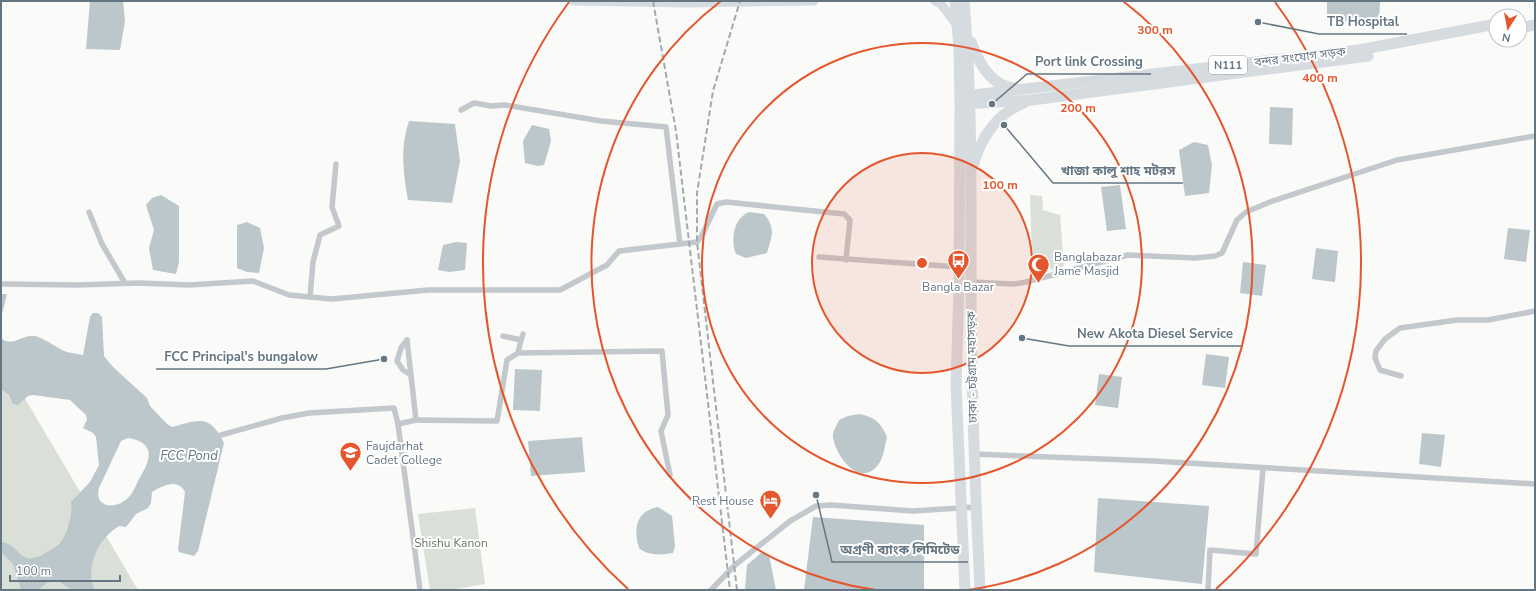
<svg xmlns="http://www.w3.org/2000/svg" width="1536" height="591" viewBox="0 0 1536 591" font-family="'Nunito Sans','Noto Sans Bengali',sans-serif">
<style>
.green{fill:#dadfd7}
.water{fill:#bbc7cb;fill-rule:evenodd}
.lines{fill:none;stroke-linecap:round;stroke-linejoin:round}
.street{stroke:#c3c8cc;stroke-width:5.5}
.primary{stroke:#d6dbdf;stroke-width:9}
.highway{stroke:#d6dbdf;stroke-width:11}
.rail{stroke:#a2aab0;stroke-width:2;stroke-dasharray:6 3;stroke-linecap:butt}
.ring{fill:none;stroke:#e4572e;stroke-width:2}
.labels{text-anchor:middle;stroke-width:4;stroke-linejoin:round;paint-order:stroke}
.shield{fill:#fff;stroke:#939fa8;stroke-width:1}
.shield-label{font-size:11px;font-weight:bold;fill:#657683}
.street-label{font-size:12px;fill:#657683;stroke:#fff}
.poi-label{font-size:12px;fill:#657683;stroke:#fff;text-anchor:start}
.park-label{font-size:12px;fill:#687a64;stroke:#fff}
.water-label{font-size:13px;font-style:italic;fill:#60757c;stroke:#fff}
.centre{fill:#e4572e;stroke:#fff;stroke-width:2}
.ring-label{font-size:12px;text-anchor:middle;font-weight:bold;fill:#e4572e;stroke:#fff;stroke-width:4;stroke-linejoin:round;paint-order:stroke}
.leader{fill:none;stroke:#657683;stroke-width:1.5}
.callout-dot{fill:#657683;stroke:#fff;stroke-width:1.5}
.callout-label{font-size:13px;text-anchor:middle;font-weight:bold;fill:#657683;stroke:#fff;stroke-width:4;stroke-linejoin:round;paint-order:stroke}
</style>
<rect width="100%" height="100%" fill="#fafaf8"/>
<g class="green">
<polygon points="1030,195 1042,196 1043,210 1060,215 1064,266 1051,270 1047,257 1032,258"/>
<polygon points="1,358 138,590 1,590"/>
<polygon points="475,508 485,584 449,590 430,590 418,514"/>
</g>
<g class="water">
<polygon points="90,1 123,1 125,21 120,50 86,49"/>
<polygon points="1327,1 1380,1 1379,22 1327,20"/>
<polygon points="1270,107 1293,108 1292,145 1269,144"/>
<path d="M409 121 455 124 460 161 452 203 408 200C403 173 400 147 409 121Z"/>
<polygon points="532,125 549,129 551,141 544,165 538,166 525,163 523,141"/>
<polygon points="1194,142 1208,145 1212,165 1209,193 1185,196 1179,150"/>
<polygon points="1120,185 1126,229 1107,231 1101,187"/>
<polygon points="161,195 179,206 179,262 176,274 153,270 149,248 154,230 146,205 152,198"/>
<path d="M749 212 764 214C776 228 772 236 767 253L746 258 736 254C730 239 734 218 749 212Z"/>
<polygon points="247,222 260,228 264,248 259,273 247,272 237,268 237,225"/>
<polygon points="1508,228 1530,230 1526,262 1504,259"/>
<polygon points="456,242 467,243 465,270 449,272 438,270 443,245"/>
<polygon points="1316,248 1338,251 1335,282 1312,279"/>
<polygon points="1243,262 1266,265 1262,296 1240,293"/>
<polygon points="1,294 7,294 1,318"/>
<path d="M93 313H98L102 317 104 356 113 367 147 398 150 406 167 424 172 427C198 420 210 413 224 443L198 551 194 556 179 552 178 550 185 492C178 478 163 485 152 492L151 503 148 508 136 514 126 527 119 526C102 537 92 553 91 574 91 579 93 585 94 590H72L60 582 49 581 38 590H21L13 564 1 552V542C15 543 18 556 27 558 32 559 37 557 42 555 47 552 53 549 58 545 67 538 73 513 71 502L90 482 99 465 96 437 93 433 83 428 87 420 86 415 70 400 33 395 28 396 18 405 13 404 9 395 1 389V338C11 347 20 337 30 336 40 334 57 349 67 352 72 353 77 354 83 355L90 317ZM128 438C158 443 150 461 138 481 135 488 131 497 124 501 113 509 94 507 99 488L121 441Z"/>
<polygon points="1206,354 1229,357 1225,388 1202,385"/>
<polygon points="515,369 542,370 540,411 513,410"/>
<polygon points="1099,374 1122,377 1118,408 1095,405"/>
<path d="M859 414C875 417 881 423 887 437 885 445 884 455 880 462 863 490 836 459 833 437 832 432 837 425 839 420L848 416Z"/>
<polygon points="1422,433 1445,435 1441,467 1419,464"/>
<polygon points="582,437 585,472 531,476 528,441"/>
<polygon points="1098,498 1209,506 1202,584 1094,572"/>
<path d="M658 507 672 516 675 546 673 553C661 555 648 556 639 548 633 529 636 511 658 507Z"/>
<polygon points="813,517 924,525 924,590 804,590"/>
<polygon points="761,553 769,555 776,590 745,590 747,565"/>
</g>
<g class="lines">
<g class="street">
<polyline points="461,110 474,103 491,106 505,105 601,121 666,127 680,244"/>
<polyline points="89,212 102,244 125,283"/>
<polyline points="819,257 959,267"/>
<polyline points="971,282 1014,284 1026,282 1128,255 1195,258 1215,256 1222,253 1237,220 1246,212 1270,202 1397,160 1535,136"/>
<polyline points="1,284 78,285 138,283 189,285 253,281 289,295 332,299 428,290 560,290 607,265 619,251 697,242 701,237 717,204 726,202 844,214 850,220 846,260"/>
<polyline points="310,297 313,262 320,235 339,226 332,207 336,164"/>
<polyline points="503,336 521,340 518,353"/>
<polyline points="407,340 416,420"/>
<polyline points="407,340 401,348 397,361 403,370 411,375"/>
<polyline points="521,340 523,334"/>
<polyline points="1401,376 1380,370 1375,358 1376,351 1385,339 1400,328 1457,320 1488,320 1535,311"/>
<polyline points="221,435 282,418 309,413 394,408 398,424"/>
<polyline points="973,454 1154,461 1535,484"/>
<polyline points="420,590 398,424 416,420 497,421 507,360 518,353 662,351 668,415 661,431 670,475"/>
<polyline points="711,590 735,565 790,521 816,506 831,505 913,511 976,507"/>
<polyline points="1208,590 1210,550 1256,554 1263,468"/>
</g>
<g class="primary">
<polyline points="573,1 685,3 814,1"/>
<polyline points="935,1 941,4 956,24"/>
</g>
<g class="highway">
<polyline points="955,1 959,47 960,104 959,287 956,386 965,590"/>
<path d="M964 1C972 95 971 190 971 285 971 387 975 488 980 590"/>
<polyline points="1520,28 1535,25"/>
<path d="M971 42C978 61 990 86 1014 88"/>
<polyline points="964,96 1359,50 1496,24"/>
<polyline points="964,104 1032,100 1368,56"/>
<path d="M973 166C981 138 996 114 1024 103"/>
</g>
<g class="rail">
<polyline points="653,1 676,131 730,590"/>
<polyline points="737,590 697,242 697,193 713,91 740,1"/>
</g>
</g>
<circle cx="922" cy="263" r="110" fill="#e4572e" fill-opacity=".12"/>
<g class="ring">
<circle cx="922" cy="263" r="110"/>
<circle cx="922" cy="263" r="220"/>
<path d="M876 590A330 330 0 0 1 721 1M1123 1A330 330 0 0 1 968 590"/>
<path d="M628 589A439 439 0 0 1 569 2M1275 2A439 439 0 0 1 1216 589"/>
</g>
<defs>
<symbol id="bus-pin" viewBox="-11 -11 22 30"><path d="M0 17L-7.5 6A9.5 9.5 0 1 1 7.5 6Z" fill="#e4572e" stroke="#fff"/><path d="M-5-6H5V4H4V6H2V4H-2V6H-4V4H-5ZM-3.5-4V0h7V-4ZM-3.5 1.2v1.5H-2V1.2ZM2 1.2v1.5H3.5V1.2Z" fill="#fff"/></symbol>
<symbol id="mosque-pin" viewBox="-11 -11 22 30"><path d="M0 17L-7.5 6A9.5 9.5 0 1 1 7.5 6Z" fill="#e4572e" stroke="#fff"/><path d="M3.5-4.9A6 6 0 1 0 3.5 4.9A5 5 0 1 1 3.5-4.9Z" fill="#fff"/></symbol>
<symbol id="university-pin" viewBox="-11 -11 22 30"><path d="M0 17L-7.5 6A9.5 9.5 0 1 1 7.5 6Z" fill="#e4572e" stroke="#fff"/><path d="M0-5L7-2L0 1L-7-2ZM-4 1L0 2.5L4 1V4Q0 6-4 4Z" fill="#fff"/></symbol>
<symbol id="hotel-pin" viewBox="-11 -11 22 30"><path d="M0 17L-7.5 6A9.5 9.5 0 1 1 7.5 6Z" fill="#e4572e" stroke="#fff"/><path d="M-6-4.5h1.5V1H6V5H4.5V3h-9V5H-6ZM-4 0a1.8 1.8 0 1 1 3.6 0ZM.5 0V-2.5h3Q6-2.5 6 0Z" fill="#fff"/></symbol>
</defs>
<g fill-rule="evenodd">
<use href="#bus-pin" x="946" y="248" width="25" height="34"/>
<use href="#mosque-pin" x="1026" y="252" width="25" height="34"/>
<use href="#university-pin" x="338" y="440" width="25" height="34"/>
<use href="#hotel-pin" x="758" y="488" width="25" height="34"/>
</g>
<g class="labels">
<rect class="shield" x="1209" y="56" width="38" height="18" rx="3"/>
<g class="shield-label">
<text x="1228" y="69">N111</text>
</g>
<g class="street-label">
<text transform="translate(1300 57) rotate(-7)" y="4">বন্দর সংযোগ সড়ক</text>
<text transform="translate(972 367) rotate(-91)" y="4">ঢাকা - চট্টগ্রাম মহাসড়ক</text>
</g>
<g class="poi-label">
<text x="1054" y="261">Banglabazar<tspan x="1054" dy="14">Jame Masjid</tspan></text>
<text x="958" y="291" text-anchor="middle">Bangla Bazar</text>
<text x="366" y="450">Faujdarhat<tspan x="366" dy="14">Cadet College</tspan></text>
<text x="754" y="505" text-anchor="end">Rest House</text>
</g>
<g class="park-label">
<text x="451" y="547">Shishu Kanon</text>
</g>
<g class="water-label">
<text x="189" y="460">FCC Pond</text>
</g>
</g>
<circle cx="922" cy="263" r="6" class="centre"/>
<g class="ring-label">
<text x="1155" y="34">300 m</text>
<text x="1320" y="82">400 m</text>
<text x="1078" y="112">200 m</text>
<text x="1000" y="189">100 m</text>
</g>
<path class="leader" d="M1258 22L1319 34H1407M992 104L1027 74H1151M1004 125L1053 183H1183M1022 338L1069 346H1241M384 359L326 369H156M816 495L832 562H968"/>
<g class="callout-dot">
<circle cx="1258" cy="22" r="4"/>
<circle cx="992" cy="104" r="4"/>
<circle cx="1004" cy="125" r="4"/>
<circle cx="1022" cy="338" r="4"/>
<circle cx="384" cy="359" r="4"/>
<circle cx="816" cy="495" r="4"/>
</g>
<g class="callout-label">
<text x="1363" y="26">TB Hospital</text>
<text x="1089" y="66">Port link Crossing</text>
<text x="1118" y="175">খাজা কালু শাহ মটরস</text>
<text x="1155" y="338">New Akota Diesel Service</text>
<text x="241" y="361">FCC Principal's bungalow</text>
<text x="900" y="554">অগ্রণী ব্যাংক লিমিটেড</text>
</g>
<rect width="1536" height="591" fill="none" stroke="#657683" stroke-width="4"/>
<g transform="translate(1508 28) rotate(191)"><circle r="19" fill="#ffffff" stroke="#c1c8cd"/>
<path d="M0-3L7 15L0 10L-7 15Z" fill="#e4572e"/>
<text y="-6" font-size="11" font-weight="bold" text-anchor="middle" fill="#657683">N</text>
</g>
<path d="M10 575v6h110v-6" fill="none" stroke="#657683" stroke-width="2"/>
<text x="16" y="575" font-size="12" fill="#657683" stroke="#ffffff" stroke-width="3" paint-order="stroke">100 m</text>
</svg>
